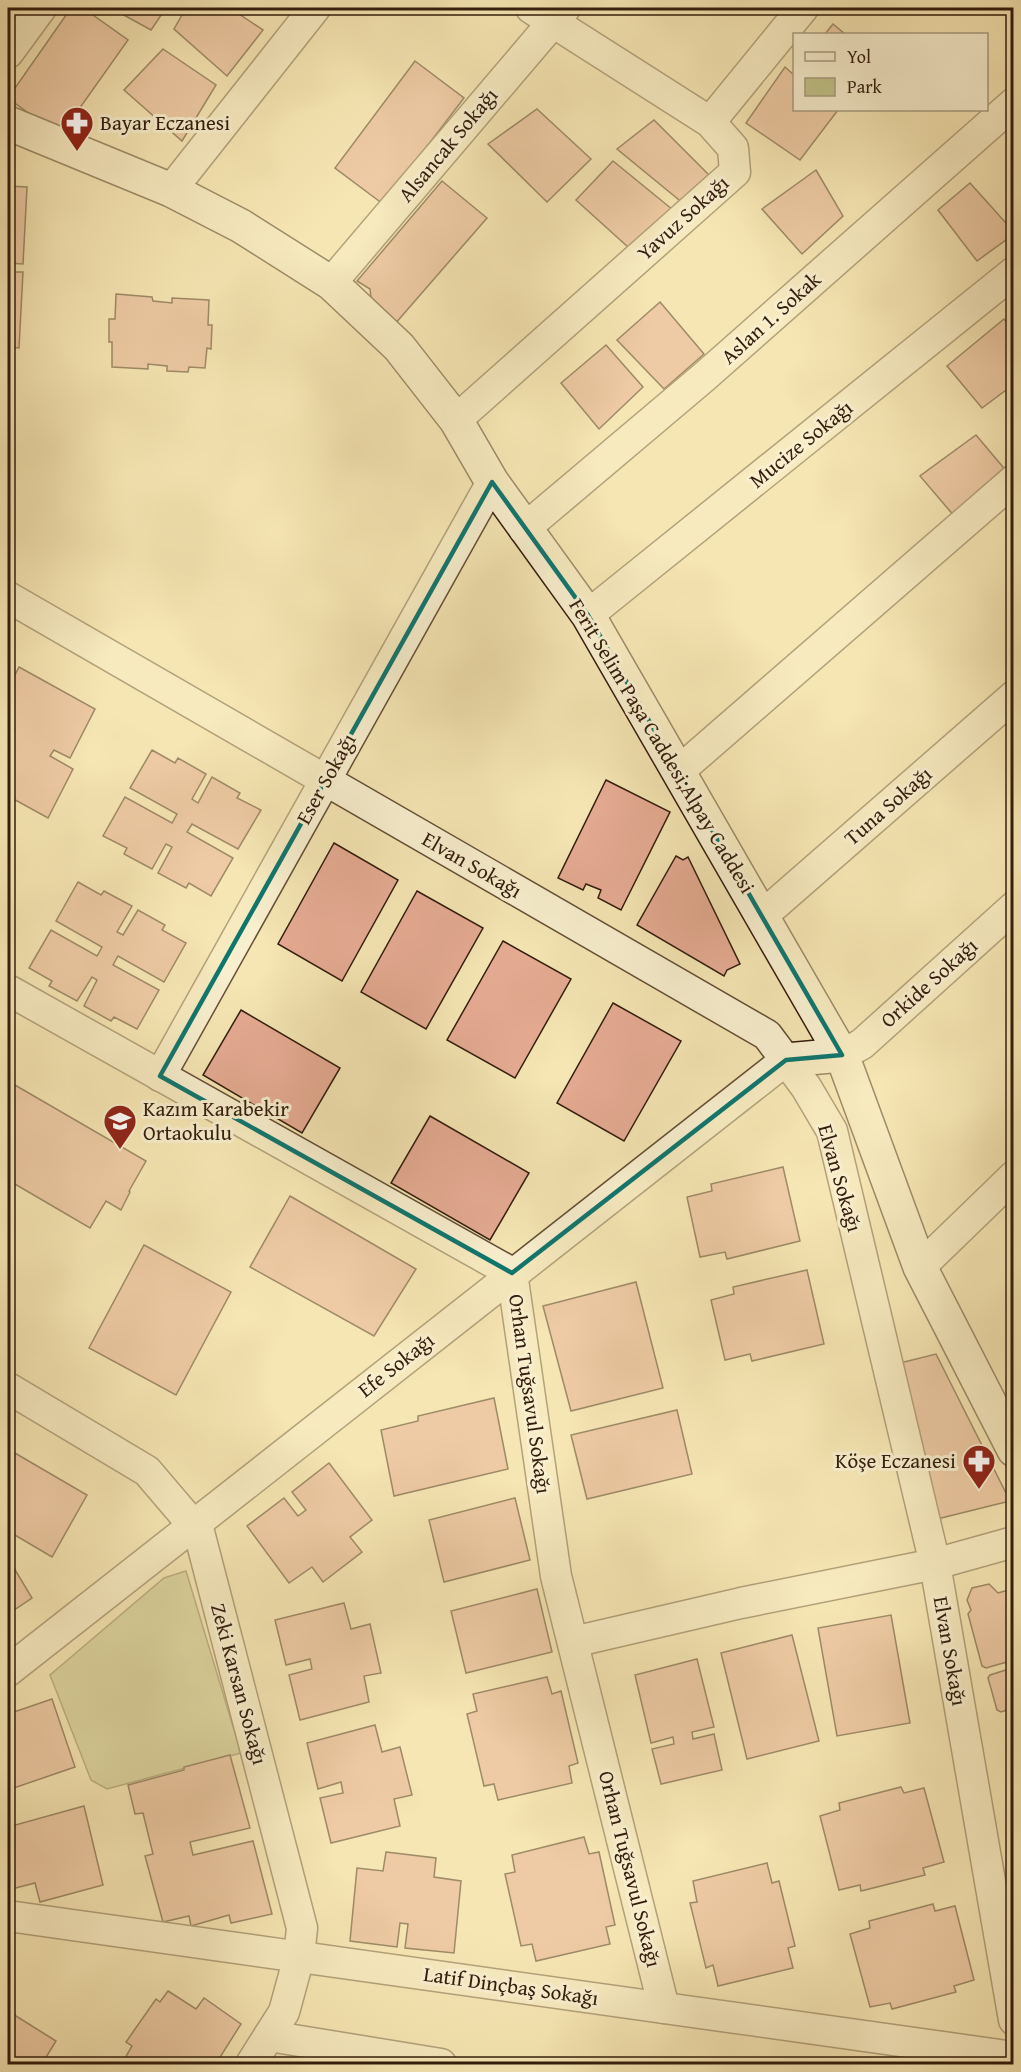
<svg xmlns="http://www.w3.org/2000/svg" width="1021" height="2072" viewBox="0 0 1021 2072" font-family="'Gentium Book Plus',serif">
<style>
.green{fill:#c0c489;stroke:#7a704b;stroke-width:1.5}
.building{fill:#e5ab93;stroke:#331d0d;stroke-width:1.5}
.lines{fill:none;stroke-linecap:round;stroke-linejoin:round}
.street-casing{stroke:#644f36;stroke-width:33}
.secondary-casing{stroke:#331d0d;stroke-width:36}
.street{stroke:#f8efce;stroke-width:30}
.secondary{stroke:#f8efce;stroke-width:33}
.marked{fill:none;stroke:#0f766e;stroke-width:4.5;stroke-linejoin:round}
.labels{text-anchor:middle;stroke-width:6;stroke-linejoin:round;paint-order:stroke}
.poi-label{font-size:21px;fill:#331d0d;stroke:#f8efce;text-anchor:start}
.street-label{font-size:21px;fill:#331d0d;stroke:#f8efce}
</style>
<rect width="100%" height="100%" fill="#f5e6b3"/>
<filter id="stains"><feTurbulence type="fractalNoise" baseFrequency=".00333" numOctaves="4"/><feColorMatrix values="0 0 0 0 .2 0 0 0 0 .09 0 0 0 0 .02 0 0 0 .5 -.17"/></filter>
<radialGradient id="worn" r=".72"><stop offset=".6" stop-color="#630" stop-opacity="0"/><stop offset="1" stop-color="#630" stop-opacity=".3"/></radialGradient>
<polygon class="green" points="186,1571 241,1753 107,1789 91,1780 50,1675 164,1578"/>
<g class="building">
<polygon points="71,8 83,8 128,40 60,136 8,98"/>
<polygon points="111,8 166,8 151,30"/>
<polygon points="186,8 230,8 263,30 227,76 174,29"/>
<polygon points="833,24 845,34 825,34"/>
<polygon points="163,49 216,85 182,141 124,90"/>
<polygon points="415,61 464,98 383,204 335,168"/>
<polygon points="785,67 794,75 794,110 838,110 800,160 746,123"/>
<polygon points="537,109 591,159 547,202 488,144"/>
<polygon points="654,120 711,177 684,204 617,149"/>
<polygon points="613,161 673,210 628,247 576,200"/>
<polygon points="816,170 843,216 802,254 762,209"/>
<polygon points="442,181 487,218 394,325 371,298 370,289 357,281"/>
<polygon points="970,183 1014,232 1014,234 977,261 938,210"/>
<polygon points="8,186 27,187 23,264 8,263"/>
<polygon points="8,272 23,272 19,348 8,347"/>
<polygon points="116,294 152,297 153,301 172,303 172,298 209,300 208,325 212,325 211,349 207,348 205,368 189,367 188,372 167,371 167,366 148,364 148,369 112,367 112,342 109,342 109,319 115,319"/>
<polygon points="660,302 704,354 664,389 617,340"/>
<polygon points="1004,319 1014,331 1014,384 982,408 947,366"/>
<polygon points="606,345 643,387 599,429 561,383"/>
<polygon points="976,435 1008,473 961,524 920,476"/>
<polygon points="19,667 95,709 70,758 54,750 50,756 73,769 48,818 8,796 8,733 12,735 15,728 8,724 8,689"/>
<polygon points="152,750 175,763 178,758 206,774 192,799 198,803 212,777 240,793 237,798 261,810 238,849 192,824 187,832 233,858 211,896 189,883 186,888 158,873 172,847 166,844 152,869 124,854 127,848 103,836 125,797 172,823 177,814 130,788"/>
<polygon points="606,780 670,812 621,910 598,898 601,890 586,884 583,890 558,878"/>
<polygon points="334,843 398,880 342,981 278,944"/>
<polygon points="676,856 683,860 688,857 740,964 727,970 724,976 637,925"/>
<polygon points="78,882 101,895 104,891 132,906 117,932 123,935 138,910 165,925 162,930 186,943 164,982 118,956 113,965 159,990 137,1029 114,1017 111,1021 84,1006 97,980 92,977 77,1001 49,986 52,981 29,968 51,930 97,956 102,947 56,921"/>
<polygon points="417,891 483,928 426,1029 361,992"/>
<polygon points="503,941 571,979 515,1078 447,1040"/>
<polygon points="613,1003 681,1041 624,1141 557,1103"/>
<polygon points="241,1010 340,1068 302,1133 203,1075"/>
<polygon points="8,1081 146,1161 129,1191 130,1192 121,1210 106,1201 90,1228 8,1180"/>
<polygon points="430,1116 529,1173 490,1240 391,1183"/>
<polygon points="783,1167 800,1241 727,1259 725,1252 700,1257 687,1197 712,1191 711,1184"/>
<polygon points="290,1196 416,1269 374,1336 250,1267"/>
<polygon points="144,1245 231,1292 176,1395 89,1348"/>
<polygon points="807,1270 824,1344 752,1361 750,1354 725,1360 711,1300 734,1294 733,1287"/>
<polygon points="636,1282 663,1388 571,1411 543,1306"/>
<polygon points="936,1354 1010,1501 937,1519 900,1363"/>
<polygon points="494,1398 508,1469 394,1496 381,1430 418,1421 418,1416"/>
<polygon points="677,1410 692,1474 587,1499 571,1435"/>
<polygon points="8,1449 87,1495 52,1557 8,1531"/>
<polygon points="329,1463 372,1520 350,1537 362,1552 323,1582 312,1567 289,1583 247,1526 284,1498 298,1516 306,1510 292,1492"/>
<polygon points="515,1498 530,1560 444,1582 429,1520"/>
<polygon points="8,1558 32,1598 8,1614"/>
<polygon points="989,1584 998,1593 1012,1589 1014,1586 1014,1708 1001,1712 997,1710 988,1678 990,1675 1009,1669 1007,1662 986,1668 982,1666 968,1614 971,1610 967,1600 972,1588"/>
<polygon points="537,1589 552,1652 466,1673 451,1611"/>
<polygon points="344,1603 351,1629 370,1624 381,1673 364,1676 369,1702 300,1720 289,1675 312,1669 310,1659 286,1665 275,1620"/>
<polygon points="891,1615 910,1723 837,1736 818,1628"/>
<polygon points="792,1635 819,1741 747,1759 721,1653"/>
<polygon points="697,1659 714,1727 692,1732 693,1739 714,1734 722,1770 661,1784 652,1749 674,1744 673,1737 651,1743 635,1675"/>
<polygon points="547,1677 552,1694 561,1691 578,1763 569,1766 572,1783 498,1800 494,1784 484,1786 467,1714 477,1711 473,1694"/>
<polygon points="52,1699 75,1767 8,1790 8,1714"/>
<polygon points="375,1725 382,1752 400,1747 412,1795 394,1799 400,1826 331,1843 320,1798 343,1793 341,1782 318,1789 307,1743"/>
<polygon points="230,1755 250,1828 190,1842 193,1855 253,1841 272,1914 231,1923 229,1915 191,1926 189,1916 163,1922 145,1856 153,1854 143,1813 135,1814 128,1785 184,1770 184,1767"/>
<polygon points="901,1787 904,1793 924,1788 944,1862 923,1868 925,1875 861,1891 860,1885 839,1890 820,1816 840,1810 839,1803"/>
<polygon points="84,1806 103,1885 40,1902 35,1883 8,1890 8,1827"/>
<polygon points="584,1837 589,1854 599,1852 615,1925 606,1927 610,1944 536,1961 532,1944 521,1946 505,1874 515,1872 512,1855"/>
<polygon points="386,1852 436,1858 434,1877 461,1881 454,1953 405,1948 408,1924 400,1923 397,1947 350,1941 357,1868 383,1871"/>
<polygon points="767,1863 772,1883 779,1881 795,1946 788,1948 793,1968 718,1986 713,1965 706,1968 690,1903 697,1902 693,1881"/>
<polygon points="933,1904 935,1911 955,1906 974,1980 954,1986 956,1992 892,2009 890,2003 870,2007 850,1934 870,1928 869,1921"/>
<polygon points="168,1991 196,2009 204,1998 241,2024 217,2062 213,2060 210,2064 135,2064 125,2058 132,2046 126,2042 156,1999 160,2002"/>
<polygon points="8,2011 56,2041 42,2064 8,2064"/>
</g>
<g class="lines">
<defs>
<g id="street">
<polyline points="8,53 41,8"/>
<polyline points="710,122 803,8"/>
<polyline points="171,190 315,8"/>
<polyline points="331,283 565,8"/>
<polyline points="456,420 735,172 733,148 710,122 531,8"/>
<polyline points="524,529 704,377 1014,103"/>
<polyline points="8,597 767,1035 806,1087 832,1131 935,1564 1014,2020"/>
<polyline points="588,615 1014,272"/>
<polyline points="679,771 1014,480"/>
<polyline points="762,916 1014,696"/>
<polyline points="8,990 512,1273 556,1576 664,2008"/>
<polyline points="842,1055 862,1044 1014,907"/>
<polyline points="160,1076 492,482"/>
<polyline points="920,1267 1014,1176"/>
<polyline points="8,1388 147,1471 199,1532 302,1928 299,1957 284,2012 251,2064"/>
<polyline points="573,1642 741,1603 935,1564 1014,1542"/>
<polyline points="8,1671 786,1060"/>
<polyline points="8,1916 1014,2057"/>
<polyline points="269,2036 441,2064"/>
</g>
<g id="secondary">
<polyline points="8,123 171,190 241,226 331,283 399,347 456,420 492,482 588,615 842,1055 920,1267 1014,1450"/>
<polyline points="786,1060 842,1055"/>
</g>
</defs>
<use href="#street" class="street-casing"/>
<use href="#secondary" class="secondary-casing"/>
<use href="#street" class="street"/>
<use href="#secondary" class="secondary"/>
</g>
<path d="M0 0H1021V2072H0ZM492 482 588 615 842 1055 786 1060 512 1273 160 1076Z" fill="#f5e6b3" fill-opacity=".55" fill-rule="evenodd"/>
<path class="marked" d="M492 482 588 615 842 1055 786 1060 512 1273 160 1076Z"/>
<defs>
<symbol id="pharmacy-pin" viewBox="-11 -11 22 30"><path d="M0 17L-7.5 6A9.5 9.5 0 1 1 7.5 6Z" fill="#8f2418" stroke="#f8efce"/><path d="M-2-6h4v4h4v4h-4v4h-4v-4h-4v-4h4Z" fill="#fff"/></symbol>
<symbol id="school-pin" viewBox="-11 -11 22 30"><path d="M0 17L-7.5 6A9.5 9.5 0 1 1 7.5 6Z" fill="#8f2418" stroke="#f8efce"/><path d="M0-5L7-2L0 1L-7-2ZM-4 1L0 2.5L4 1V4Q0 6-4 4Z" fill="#fff"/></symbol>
</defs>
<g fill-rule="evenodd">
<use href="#pharmacy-pin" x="58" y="104" width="38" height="52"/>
<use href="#school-pin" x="101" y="1102" width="38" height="52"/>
<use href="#pharmacy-pin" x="960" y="1442" width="38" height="52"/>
</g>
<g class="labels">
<g class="poi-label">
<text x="100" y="130">Bayar Eczanesi</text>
<text x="143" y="1116">Kazım Karabekir<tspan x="143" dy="24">Ortaokulu</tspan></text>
<text x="956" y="1468" text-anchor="end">Köşe Eczanesi</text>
</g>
<g class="street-label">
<text transform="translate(448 145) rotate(-50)" y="7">Alsancak Sokağı</text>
<text transform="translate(683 218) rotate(-42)" y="7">Yavuz Sokağı</text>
<text transform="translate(771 318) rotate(-42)" y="7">Aslan 1. Sokak</text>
<text transform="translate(801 444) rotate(-39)" y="7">Mucize Sokağı</text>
<text transform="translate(662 746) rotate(59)" y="7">Ferit Selim Paşa Caddesi;Alpay Caddesi</text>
<text transform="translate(326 779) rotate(-61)" y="7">Eser Sokağı</text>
<text transform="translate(888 806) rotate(-41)" y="7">Tuna Sokağı</text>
<text transform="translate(472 865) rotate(30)" y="7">Elvan Sokağı</text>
<text transform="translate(929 983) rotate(-42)" y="7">Orkide Sokağı</text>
<text transform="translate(840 1178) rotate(74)" y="7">Elvan Sokağı</text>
<text transform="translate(396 1365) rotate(-38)" y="7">Efe Sokağı</text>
<text transform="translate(530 1394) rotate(82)" y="7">Orhan Tuğsavul Sokağı</text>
<text transform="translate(950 1651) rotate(80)" y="7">Elvan Sokağı</text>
<text transform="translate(239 1684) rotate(75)" y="7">Zeki Karsan Sokağı</text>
<text transform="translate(630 1869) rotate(76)" y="7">Orhan Tuğsavul Sokağı</text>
<text transform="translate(511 1986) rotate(8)" y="7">Latif Dinçbaş Sokağı</text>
</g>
</g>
<rect width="1021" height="2072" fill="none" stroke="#f5e6b3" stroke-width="30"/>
<rect x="9" y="9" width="1003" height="2054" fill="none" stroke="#331d0d" stroke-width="3"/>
<rect x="15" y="15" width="991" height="2042" fill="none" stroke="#331d0d" stroke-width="1.5"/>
<rect x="793" y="33" width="195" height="78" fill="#f8efce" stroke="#a99b81" stroke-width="1.5"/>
<rect x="805" y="52" width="30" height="9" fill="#f8efce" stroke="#a99b81" stroke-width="1.5"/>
<text x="847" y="63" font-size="18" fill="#331d0d">Yol</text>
<rect x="805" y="78" width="30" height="18" fill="#c0c489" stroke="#a99b81" stroke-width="1.5"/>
<text x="847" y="93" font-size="18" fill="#331d0d">Park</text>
<rect width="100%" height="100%" filter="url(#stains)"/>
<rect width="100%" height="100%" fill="url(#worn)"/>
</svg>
